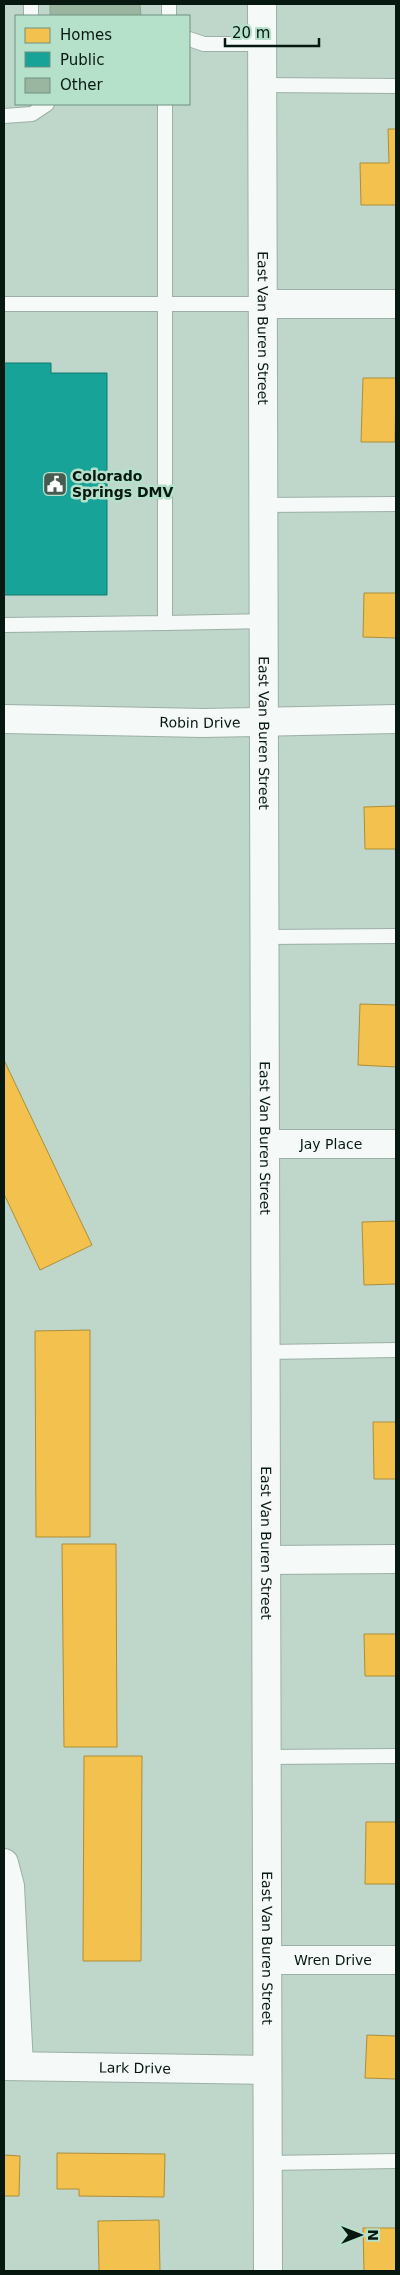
<svg xmlns="http://www.w3.org/2000/svg" width="400" height="2275" viewBox="0 0 400 2275" font-family="'DejaVu Sans',sans-serif">
<style>
.homes{fill:#f2c14e;stroke:#ac8e3b}
.public{fill:#17a398;stroke:#12796f}
.building{fill:#9bb6a0;stroke:#91a196}
.lines{fill:none;stroke-linecap:round;stroke-linejoin:round}
.lane-casing{stroke:#9cafa6;stroke-width:16}
.street-casing{stroke:#9cafa6;stroke-width:30}
.secondary-casing{stroke:#9cafa6;stroke-width:30}
.lane{stroke:#f5f9f7;stroke-width:14}
.street{stroke:#f5f9f7;stroke-width:28}
.secondary{stroke:#f5f9f7;stroke-width:28}
.labels{text-anchor:middle;stroke-width:5;stroke-linejoin:round;paint-order:stroke}
.street-label{font-size:14px;fill:#071810;stroke:#b5e1cb}
.poi-label{font-size:14px;font-weight:bold;fill:#071810;stroke:#b5e1cb;text-anchor:start}
</style>
<rect width="100%" height="100%" fill="#bfd7cb"/>
<g class="homes">
<polygon points="388,129 396,129 396,205 361,205 360,163 389,163"/>
<polygon points="363,378 396,378 395,442 361,442"/>
<polygon points="364,593 396,593 396,638 363,637"/>
<polygon points="396,806 396,849 365,849 364,807"/>
<polygon points="360,1004 396,1005 396,1067 358,1065"/>
<polygon points="4,1060 92,1245 40,1270 4,1194"/>
<polygon points="396,1221 396,1284 364,1285 362,1222"/>
<polygon points="90,1330 90,1537 36,1537 35,1331"/>
<polygon points="373,1422 396,1422 396,1479 374,1479"/>
<polygon points="62,1544 116,1544 117,1747 64,1747"/>
<polygon points="364,1634 396,1634 396,1676 365,1676"/>
<polygon points="84,1756 142,1756 141,1961 83,1961"/>
<polygon points="366,1822 396,1822 396,1884 365,1884"/>
<polygon points="367,2035 396,2036 396,2079 365,2078"/>
<polygon points="57,2153 165,2154 164,2197 79,2196 79,2189 57,2189"/>
<polygon points="4,2155 20,2156 19,2196 4,2196"/>
<polygon points="159,2220 160,2271 99,2271 98,2221"/>
<polygon points="363,2228 396,2228 396,2271 364,2271"/>
</g>
<polygon class="public" points="4,363 51,363 51,373 107,373 107,595 4,595"/>
<polygon class="building" points="50,4 140,4 141,16 50,16"/>
<g class="lines">
<defs>
<g id="lane">
<polyline points="31,4 31,16"/>
<polyline points="169,4 169,16"/>
<polyline points="189,39 204,44 262,44"/>
<polyline points="262,85 396,86"/>
<polyline points="4,116 32,114 47,104"/>
<polyline points="4,304 263,304"/>
<polyline points="264,505 396,504"/>
<polyline points="165,623 264,621"/>
<polyline points="4,625 165,623 165,104"/>
<polyline points="266,937 396,936"/>
<polyline points="267,1352 396,1350"/>
<polyline points="266,1757 396,1756"/>
<polyline points="268,2163 396,2161"/>
</g>
<g id="street">
<polyline points="263,304 396,304"/>
<path id="s1" d="M4 719 203 723 396 719"/>
<path id="s2" d="M266 1144H396"/>
<polyline points="267,1560 396,1559"/>
<polyline points="4,1863 10,1886 19,2066"/>
<path id="s3" d="M269 1960H396"/>
<path id="s4" d="M4 2066 267 2070"/>
</g>
<g id="secondary">
<path id="s5" d="M262 4 268 2271"/>
</g>
</defs>
<use href="#lane" class="lane-casing"/>
<use href="#street" class="street-casing"/>
<use href="#secondary" class="secondary-casing"/>
<use href="#lane" class="lane"/>
<use href="#street" class="street"/>
<use href="#secondary" class="secondary"/>
</g>
<defs>
<symbol id="civic-square" viewBox="-11 -11 22 22"><rect x="-9" y="-9" width="18" height="18" rx="4" fill="#475b51" stroke="#b5e1cb"/><path d="M-.6-6.5H3V-4.5H.6V-3L4-1V1h2V6H-6V1h2V-1L-.6-3ZM-1.2 2.5V6h2.4V2.5Z" fill="#fff"/></symbol>
</defs>
<g fill-rule="evenodd">
<use href="#civic-square" x="41" y="470" width="28" height="28"/>
</g>
<g class="labels">
<g class="street-label">
<text dy="5" stroke="none"><textPath href="#s5" startOffset="324">East Van Buren Street</textPath></text>
<text dy="5" stroke="none"><textPath href="#s1" startOffset="196">Robin Drive</textPath></text>
<text dy="5" stroke="none"><textPath href="#s5" startOffset="729">East Van Buren Street</textPath></text>
<text dy="5" stroke="none"><textPath href="#s5" startOffset="1134">East Van Buren Street</textPath></text>
<text dy="5" stroke="none"><textPath href="#s2" startOffset="65">Jay Place</textPath></text>
<text dy="5" stroke="none"><textPath href="#s5" startOffset="1539">East Van Buren Street</textPath></text>
<text dy="5" stroke="none"><textPath href="#s5" startOffset="1944">East Van Buren Street</textPath></text>
<text dy="5" stroke="none"><textPath href="#s3" startOffset="64">Wren Drive</textPath></text>
<text dy="5" stroke="none"><textPath href="#s4" startOffset="131">Lark Drive</textPath></text>
</g>
<g class="poi-label">
<text x="72" y="481">Colorado<tspan x="72" dy="16">Springs DMV</tspan></text>
</g>
</g>
<rect width="400" height="2275" fill="none" stroke="#071810" stroke-width="10"/>
<rect x="15" y="15" width="175" height="90" fill="#b5e1cb" stroke="#6f9180"/>
<rect x="25" y="28" width="25" height="15" fill="#f2c14e" stroke="#6f9180"/>
<text x="60" y="40" font-size="15" fill="#071810">Homes</text>
<rect x="25" y="52" width="25" height="15" fill="#17a398" stroke="#6f9180"/>
<text x="60" y="65" font-size="15" fill="#071810">Public</text>
<rect x="25" y="78" width="25" height="15" fill="#9bb6a0" stroke="#6f9180"/>
<text x="60" y="90" font-size="15" fill="#071810">Other</text>
<g transform="translate(360 2235) rotate(90)" stroke="#b5e1cb" stroke-width="4" paint-order="stroke">
<path d="M0-4L9 19L0 12L-9 19Z" fill="#071810"/>
<text y="-8" font-size="14" font-weight="bold" text-anchor="middle" fill="#071810">N</text>
</g>
<path d="M225 38v8h94v-8" fill="none" stroke="#071810" stroke-width="2.5"/>
<text x="232" y="38" font-size="15" fill="#071810" stroke="#b5e1cb" stroke-width="4" paint-order="stroke">20 m</text>
</svg>
